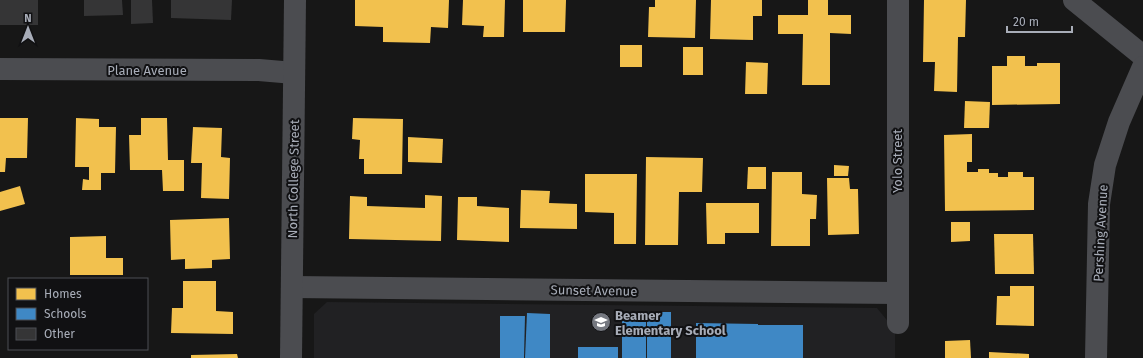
<svg xmlns="http://www.w3.org/2000/svg" width="1143" height="358" viewBox="0 0 1143 358" font-family="'Fira Sans',sans-serif">
<style>
.built{fill:#212123}
.homes{fill:#f2c14e}
.schools{fill:#3f88c5}
.building{fill:#353536}
.lines{fill:none;stroke-linecap:round;stroke-linejoin:round}
.minor{stroke:#4b4c50;stroke-width:22}
.labels{text-anchor:middle;stroke-width:4;stroke-linejoin:round;paint-order:stroke}
.street-label{font-size:13px;fill:#a8adb8;stroke:#111113}
.poi-label{font-size:13px;font-weight:bold;fill:#a8adb8;stroke:#111113;text-anchor:start}
</style>
<rect width="100%" height="100%" fill="#171717"/>
<polygon class="built" points="327,302 877,308 895,330 895,358 314,358 314,314"/>
<g class="homes">
<polygon points="355,0 449,0 448,28 431,27 430,43 383,42 383,27 355,26"/>
<polygon points="463,0 505,0 504,37 483,37 484,26 462,25"/>
<polygon points="523,0 566,0 565,32 523,32"/>
<polygon points="655,0 696,0 695,38 648,37 649,7 655,7"/>
<polygon points="711,0 762,0 762,16 753,16 753,40 710,39"/>
<polygon points="808,0 828,0 828,15 851,15 851,34 830,33 830,85 802,85 803,34 778,34 778,15 808,15"/>
<polygon points="924,0 966,0 965,37 958,37 957,92 934,91 935,62 923,62"/>
<rect x="620" y="45" width="22" height="22"/>
<rect x="683" y="47" width="20" height="28"/>
<polygon points="1007,56 1025,56 1025,66 1037,66 1037,63 1060,63 1060,104 992,105 992,66 1007,66"/>
<polygon points="746,62 768,63 767,94 745,94"/>
<polygon points="965,101 990,102 989,128 964,128"/>
<polygon points="0,118 28,118 27,158 6,158 5,172 0,172"/>
<polygon points="76,118 99,119 99,127 116,127 115,173 101,173 101,190 82,190 83,179 89,180 89,167 75,167"/>
<polygon points="141,118 167,118 168,160 184,160 184,191 163,191 162,170 130,170 129,135 141,135"/>
<polygon points="353,118 403,119 402,174 364,174 364,159 359,159 360,140 352,139"/>
<polygon points="193,127 222,128 221,157 230,158 229,199 201,198 202,163 191,163"/>
<polygon points="972,134 972,162 967,162 967,172 978,172 978,169 989,169 989,173 998,173 998,177 1008,177 1008,172 1023,172 1023,177 1034,177 1034,210 945,211 944,135"/>
<polygon points="408,137 443,139 442,163 408,162"/>
<polygon points="646,157 703,158 702,192 679,192 678,245 645,245"/>
<polygon points="834,165 849,166 848,176 834,176"/>
<polygon points="748,167 766,167 766,189 747,189"/>
<polygon points="772,172 802,172 802,194 817,195 816,219 810,219 810,246 771,246"/>
<polygon points="585,174 637,174 636,244 614,244 614,213 585,212"/>
<polygon points="827,178 849,178 850,189 858,189 859,234 828,235"/>
<polygon points="20,186 25,204 0,211 0,192"/>
<polygon points="521,190 550,191 549,203 577,204 577,229 520,228"/>
<polygon points="425,195 442,196 441,241 349,239 350,196 367,197 367,206 425,208"/>
<polygon points="458,197 477,197 477,206 509,208 509,242 457,240"/>
<polygon points="706,203 759,203 759,233 725,233 725,244 707,244"/>
<polygon points="229,218 230,259 212,260 212,268 185,269 185,259 171,260 170,220"/>
<polygon points="951,222 970,222 970,241 951,242"/>
<polygon points="994,234 1033,234 1034,274 995,274"/>
<polygon points="106,236 106,258 123,258 123,275 70,275 70,237"/>
<polygon points="183,281 216,281 216,311 233,312 233,334 171,333 172,308 183,308"/>
<polygon points="1010,286 1034,286 1034,326 996,325 997,296 1010,296"/>
<polygon points="970,340 971,358 945,358 945,341"/>
<polygon points="989,352 1029,354 1029,358 989,358"/>
<polygon points="237,354 238,358 191,358 191,355"/>
</g>
<g class="schools">
<rect x="622" y="312" width="24" height="46"/>
<rect x="647" y="312" width="24" height="46"/>
<polygon points="527,313 550,314 550,358 525,358"/>
<polygon points="500,316 525,316 524,358 500,358"/>
<polygon points="696,323 758,324 758,325 803,325 803,358 696,358"/>
<rect x="578" y="347" width="40" height="11"/>
</g>
<g class="building">
<rect x="0" y="0" width="38" height="25"/>
<polygon points="84,0 122,0 123,15 84,16"/>
<polygon points="131,0 152,0 153,23 131,24"/>
<polygon points="171,0 232,0 231,20 171,18"/>
</g>
<g class="lines">
<g class="minor">
<polyline points="1074,0 1143,56"/>
<polyline points="0,69 259,70 294,73"/>
<polyline points="292,287 897,293"/>
<polyline points="898,323 898,0"/>
<polyline points="291,358 295,0"/>
<polyline points="1096,358 1099,204 1105,165 1119,122 1143,67"/>
</g>
</g>
<defs>
<symbol id="school-disc" viewBox="-11 -11 22 22"><circle r="9.5" fill="#757880" stroke="#111113"/><path d="M0-5L7-2L0 1L-7-2ZM-4 1L0 2.5L4 1V4Q0 6-4 4Z" fill="#fff"/></symbol>
</defs>
<g fill-rule="evenodd">
<use href="#school-disc" x="590" y="311" width="22" height="22"/>
</g>
<g class="labels">
<g class="street-label">
<text x="147" y="75">Plane Avenue</text>
<text transform="translate(897 161) rotate(-90)" y="5">Yolo Street</text>
<text transform="translate(293 179) rotate(-89)" y="5">North College Street</text>
<text transform="translate(1100 233) rotate(-87)" y="5">Pershing Avenue</text>
<text transform="translate(594 290) rotate(1)" y="5">Sunset Avenue</text>
</g>
<g class="poi-label">
<text x="615" y="320">Beamer<tspan x="615" dy="15">Elementary School</tspan></text>
</g>
</g>
<rect x="8" y="278" width="140" height="72" fill="#111113" stroke="#4d4f55"/>
<rect x="16" y="288" width="20" height="12" fill="#f2c14e" stroke="#4d4f55"/>
<text x="44" y="298" font-size="12" fill="#a8adb8">Homes</text>
<rect x="16" y="308" width="20" height="12" fill="#3f88c5" stroke="#4d4f55"/>
<text x="44" y="318" font-size="12" fill="#a8adb8">Schools</text>
<rect x="16" y="328" width="20" height="12" fill="#353536" stroke="#4d4f55"/>
<text x="44" y="338" font-size="12" fill="#a8adb8">Other</text>
<g transform="translate(28 28)" stroke="#111113" stroke-width="3" paint-order="stroke">
<path d="M0-3L7 15L0 10L-7 15Z" fill="#a8adb8"/>
<text y="-6" font-size="11" font-weight="bold" text-anchor="middle" fill="#a8adb8">N</text>
</g>
<path d="M1007 26v6h65v-6" fill="none" stroke="#a8adb8" stroke-width="2"/>
<text x="1013" y="26" font-size="12" fill="#a8adb8" stroke="#111113" stroke-width="3" paint-order="stroke">20 m</text>
</svg>
